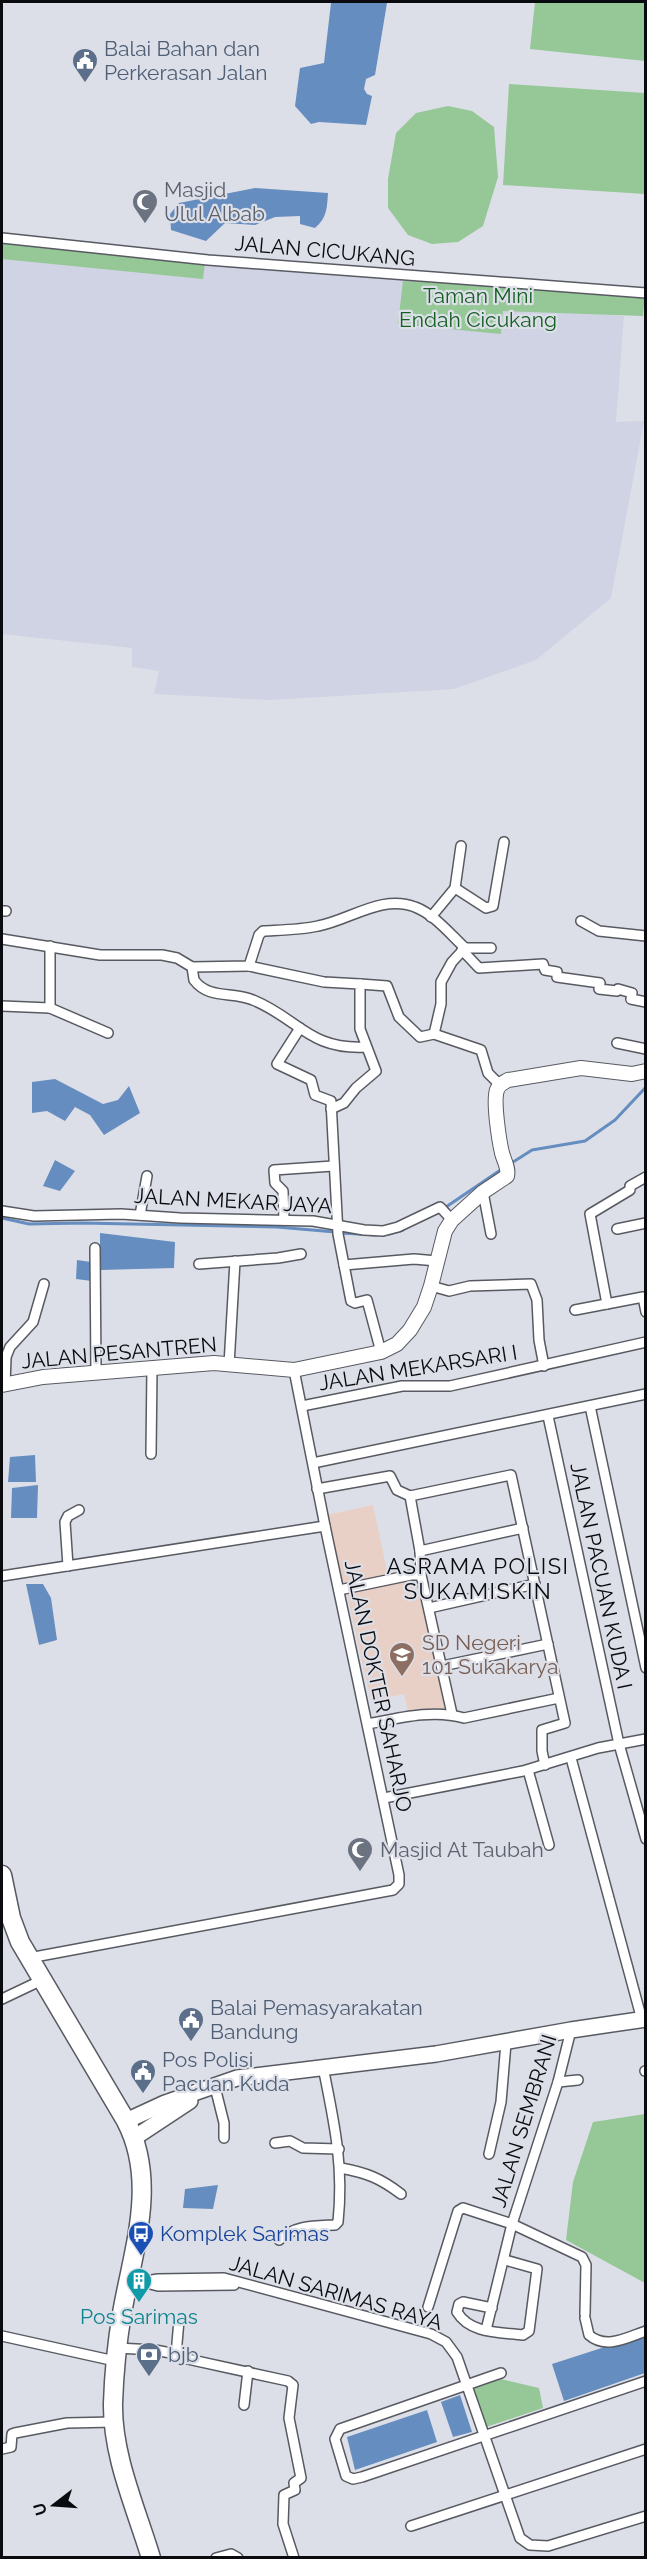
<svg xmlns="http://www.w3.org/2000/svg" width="647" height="2559" viewBox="0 0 647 2559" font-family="Raleway,sans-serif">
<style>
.built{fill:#d0d3e3}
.education{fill:#e8d0c6}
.green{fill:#95c797}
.water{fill:#658dbf}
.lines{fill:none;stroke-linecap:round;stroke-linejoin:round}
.stream{stroke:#658dbf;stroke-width:3}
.street-casing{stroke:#585a62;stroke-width:12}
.secondary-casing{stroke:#585a62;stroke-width:16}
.primary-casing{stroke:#585a62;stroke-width:18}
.highway-casing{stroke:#585a62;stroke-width:21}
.street{stroke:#fff;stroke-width:9}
.secondary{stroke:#fff;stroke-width:14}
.primary{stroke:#fff;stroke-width:15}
.highway{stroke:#fff;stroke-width:18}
.labels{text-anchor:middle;stroke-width:4.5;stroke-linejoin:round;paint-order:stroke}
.service-label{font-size:21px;fill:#4e5e75;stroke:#dddfe8;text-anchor:start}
.worship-label{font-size:21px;fill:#5b616d;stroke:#dddfe8;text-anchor:start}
.street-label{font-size:21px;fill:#0a0b0e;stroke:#dddfe8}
.park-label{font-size:21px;fill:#145f22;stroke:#dddfe8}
.education-label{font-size:21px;fill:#785e54;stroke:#dddfe8;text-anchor:start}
.transit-label{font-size:21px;fill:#164399;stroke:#dddfe8;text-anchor:start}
.culture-label{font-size:21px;fill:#0d838f;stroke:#dddfe8}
.neighbourhood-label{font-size:22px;letter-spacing:1.5px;fill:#0a0b0e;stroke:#dddfe8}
</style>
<rect width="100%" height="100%" fill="#dddfe8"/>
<polygon class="built" points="2,246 572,292 571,312 624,316 616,422 644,421 611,598 536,660 454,689 271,700 154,694 159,671 132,667 132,648 2,634"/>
<g class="education">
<polygon points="373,1505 388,1575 342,1584 327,1515"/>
<polygon points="410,1579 419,1585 445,1709 409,1716 404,1694 371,1701 347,1594"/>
</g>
<g class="green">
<polygon points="535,2 645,2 645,61 530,49"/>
<polygon points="509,84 645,93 645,194 503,185"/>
<polygon points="448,106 472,111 494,127 498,177 483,226 458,242 432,244 408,235 388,208 388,179 396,133 416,113"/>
<polygon points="2,242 205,263 203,279 2,259"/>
<polygon points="403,281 645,291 643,316 503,311 501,334 398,324"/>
<polygon points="645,2114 646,2114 645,2283 566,2240 573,2182 593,2122"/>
<polygon points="501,2379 539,2388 543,2408 486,2427 473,2389"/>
</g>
<g class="water">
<polygon points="331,3 387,3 375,75 366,79 364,89 367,94 372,96 366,125 319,122 311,124 295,106 300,68 324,63"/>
<path d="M255 188 328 193C327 208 327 218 315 228L300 224V216L275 217 255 225 225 223 206 241 171 230 170 214 179 203Z"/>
<polygon points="55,1079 103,1104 118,1100 129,1086 140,1113 104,1135 90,1115 75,1107 65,1121 47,1111 32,1113 32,1082"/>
<polygon points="55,1160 75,1171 60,1191 43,1186"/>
<polygon points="100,1233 175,1242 174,1268 100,1270"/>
<polygon points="77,1260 91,1262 92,1281 76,1279"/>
<polygon points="35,1455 36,1482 8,1482 10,1457"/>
<polygon points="38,1485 37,1518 11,1518 12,1488"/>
<polygon points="26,1584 43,1584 51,1598 57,1640 39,1645"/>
<polygon points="218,2185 213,2209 183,2208 185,2189"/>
<polygon points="645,2334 645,2373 564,2401 552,2364"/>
<polygon points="460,2395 472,2432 453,2437 441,2402"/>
<polygon points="427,2410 437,2442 355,2470 347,2437"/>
</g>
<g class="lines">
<g class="stream">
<polyline points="510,1164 532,1150 585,1141 615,1120 646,1087"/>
<polyline points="443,1209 502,1169"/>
<polyline points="2,1218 29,1224 82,1223 277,1227 335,1232"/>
<polyline points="341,1233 376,1235"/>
<polyline points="389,1234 403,1230"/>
</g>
<defs>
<g id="street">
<polyline points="2,238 208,260 646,293"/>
<polyline points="455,888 486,908 493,906 504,842"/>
<polyline points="2,911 6,911"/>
<polyline points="431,917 455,888 461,846"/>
<polyline points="581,921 599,931 646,936"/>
<path d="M2 939 100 955H162L177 958 192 967 194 980C209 1000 233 991 253 1000 299 1019 309 1050 366 1047"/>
<polyline points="50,946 50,1008 108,1033"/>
<polyline points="462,950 479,968 543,964 545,970 557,972 557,977 600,983 599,989 617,991 618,989 632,993 631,999 646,1002"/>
<polyline points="249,966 324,982 360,984 360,1029 376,1071 356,1088 344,1103 331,1109"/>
<path d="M192 967 249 966 259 935 263 931C281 930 300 930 318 926 350 920 382 894 415 907 434 914 450 934 465 948"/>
<polyline points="360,984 387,986 399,1017 420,1037 434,1034 481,1050 488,1073 500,1085"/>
<polyline points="2,1006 50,1008"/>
<polyline points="300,1028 277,1064 311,1080 315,1095 331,1101 338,1234 351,1301 355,1303 367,1300 381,1352"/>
<polyline points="434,1034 441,1004 441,982 452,962 465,948 491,948"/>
<polyline points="617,1043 646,1049"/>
<polyline points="483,1192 491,1234"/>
<polyline points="2,1211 34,1216 121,1214 180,1218 313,1221 364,1230 383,1231 398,1227 440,1207 452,1220"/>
<polyline points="140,1215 147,1176"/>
<polyline points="284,1220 283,1191 275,1183 274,1170 333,1166"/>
<polyline points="617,1229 646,1223"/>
<polyline points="95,1248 96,1372"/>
<polyline points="199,1264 278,1258 301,1254"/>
<polyline points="344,1265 414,1259 437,1261"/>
<polyline points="431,1286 449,1291 470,1286 531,1284 537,1300 539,1340 544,1366"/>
<polyline points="607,1304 590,1214 630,1190 630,1186 646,1177"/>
<polyline points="575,1310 643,1297 646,1312"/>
<polyline points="229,1365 235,1261"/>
<polyline points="5,1385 6,1357 10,1347 33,1322 44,1284"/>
<polyline points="302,1406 402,1386 450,1386 646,1342"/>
<polyline points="590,1406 646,1668"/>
<polyline points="548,1416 619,1744 646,1839"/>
<polyline points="151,1454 152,1368"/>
<polyline points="313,1463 646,1394"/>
<polyline points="317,1489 390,1476 397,1490 410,1496 511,1475 565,1723 542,1730 542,1751 545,1765"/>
<polyline points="410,1496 420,1551 421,1575 452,1714"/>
<polyline points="420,1551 523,1528"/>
<polyline points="68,1566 65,1522 68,1516 79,1510"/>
<polyline points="2,1576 325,1526"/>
<polyline points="339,1590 411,1575 421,1575"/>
<polyline points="429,1608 535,1584"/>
<polyline points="442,1666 548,1644"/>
<path d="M368 1724C399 1718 433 1709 464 1718L559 1698"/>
<polyline points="571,1758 642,2020"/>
<polyline points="528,1770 549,1845"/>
<polyline points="384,1798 523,1771 598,1748 646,1739"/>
<polyline points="29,1958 393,1890 399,1884 399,1875 325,1526 294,1370"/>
<polyline points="2,1999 42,1980"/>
<polyline points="645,2071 646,2071"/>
<polyline points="558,2082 578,2080"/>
<polyline points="215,2087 224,2123 224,2138"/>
<polyline points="275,2143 290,2141 303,2148 339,2149"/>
<polyline points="489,2154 501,2102 506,2043"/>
<path d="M341 2168C367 2173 380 2178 401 2194"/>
<path d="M279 2240C295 2225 314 2226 335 2225L338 2222C344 2165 334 2122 323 2067"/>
<polyline points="146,2283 158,2286 234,2285"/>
<polyline points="127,2284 158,2279 224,2278 431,2334 446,2342 457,2357 520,2538 530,2545 548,2546 646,2516"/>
<polyline points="428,2307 458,2211 463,2208 512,2224 582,2257 586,2265 585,2314"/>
<path d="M492 2308 463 2302 459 2304 457 2312C470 2334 500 2332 523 2335L529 2331 537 2269 505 2260"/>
<path d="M585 2318 589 2335C606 2350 628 2337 646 2331"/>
<polyline points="486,2330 512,2224 558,2082 571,2030"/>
<polyline points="2,2336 115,2361"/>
<polyline points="117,2348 155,2350 181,2355 183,2358 288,2381 293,2385 289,2418 301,2478 294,2483 295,2490 284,2495 283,2524 294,2558"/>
<polyline points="176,2355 179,2320"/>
<polyline points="501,2373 340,2429 335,2439 346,2476 353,2479 362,2477 646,2381"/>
<polyline points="244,2405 248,2371"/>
<polyline points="2,2449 11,2447 12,2434 15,2433 67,2423 114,2422"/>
<polyline points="411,2526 646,2449"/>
<polyline points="216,2558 231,2554 238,2558"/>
</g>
<path id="secondary" d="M2 1385 43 1377 214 1363 294 1370 381 1352 397 1344 410 1330 424 1307 431 1286 445 1231 452 1220 483 1192 507 1176C509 1168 504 1161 502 1153 499 1140 493 1101 497 1090 499 1084 503 1083 508 1080L581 1068 632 1074 646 1071"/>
<g id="primary">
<polyline points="126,2121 165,2103 237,2078 436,2054 571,2030 646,2019"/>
<polyline points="134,2138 190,2101"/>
</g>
<path id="highway" d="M2 1875 11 1918 20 1942 126 2121C158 2182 133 2250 122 2313 117 2343 114 2373 113 2403 112 2456 136 2508 151 2558"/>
</defs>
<use href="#street" class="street-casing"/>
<use href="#secondary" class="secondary-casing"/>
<use href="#primary" class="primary-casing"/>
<use href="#highway" class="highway-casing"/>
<use href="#street" class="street"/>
<use href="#secondary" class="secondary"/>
<use href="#primary" class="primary"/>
<use href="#highway" class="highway"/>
</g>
<defs>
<symbol id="civic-pin" viewBox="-11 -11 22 30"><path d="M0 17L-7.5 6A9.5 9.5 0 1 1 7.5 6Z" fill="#5c6f8a" stroke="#dddfe8"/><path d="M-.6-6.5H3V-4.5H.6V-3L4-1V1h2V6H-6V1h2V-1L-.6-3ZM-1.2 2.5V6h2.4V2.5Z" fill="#fff"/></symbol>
<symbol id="mosque-pin" viewBox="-11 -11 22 30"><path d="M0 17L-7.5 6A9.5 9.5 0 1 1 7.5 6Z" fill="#6b7280" stroke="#dddfe8"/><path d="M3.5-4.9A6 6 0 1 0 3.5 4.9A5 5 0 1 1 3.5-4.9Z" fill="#fff"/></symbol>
<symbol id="school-pin" viewBox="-11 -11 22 30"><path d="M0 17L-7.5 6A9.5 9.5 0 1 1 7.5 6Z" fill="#8d6e63" stroke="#dddfe8"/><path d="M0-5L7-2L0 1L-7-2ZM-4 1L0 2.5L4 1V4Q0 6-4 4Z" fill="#fff"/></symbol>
<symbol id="bus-pin" viewBox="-11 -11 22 30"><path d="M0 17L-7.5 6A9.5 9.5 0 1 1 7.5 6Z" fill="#1a4fb4" stroke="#dddfe8"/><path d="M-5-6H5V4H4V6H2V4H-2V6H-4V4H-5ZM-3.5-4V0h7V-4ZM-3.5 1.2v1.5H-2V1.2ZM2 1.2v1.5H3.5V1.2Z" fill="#fff"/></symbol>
<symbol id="building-pin" viewBox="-11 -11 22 30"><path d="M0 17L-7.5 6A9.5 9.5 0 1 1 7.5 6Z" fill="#0f9aa8" stroke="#dddfe8"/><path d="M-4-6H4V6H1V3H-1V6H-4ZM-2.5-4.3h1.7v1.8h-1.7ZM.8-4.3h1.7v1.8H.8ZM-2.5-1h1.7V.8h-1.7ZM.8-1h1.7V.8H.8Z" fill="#fff"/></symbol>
<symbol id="bank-pin" viewBox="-11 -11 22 30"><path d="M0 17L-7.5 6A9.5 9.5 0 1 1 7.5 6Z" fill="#5c6f8a" stroke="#dddfe8"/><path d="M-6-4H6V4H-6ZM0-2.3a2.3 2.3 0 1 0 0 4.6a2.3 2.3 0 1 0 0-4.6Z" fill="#fff"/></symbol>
</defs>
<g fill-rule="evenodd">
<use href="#civic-pin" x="70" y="46" width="30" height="40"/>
<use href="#mosque-pin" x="130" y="187" width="30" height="40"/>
<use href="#school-pin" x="387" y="1640" width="30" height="40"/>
<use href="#mosque-pin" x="345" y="1835" width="30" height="40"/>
<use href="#civic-pin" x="176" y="2005" width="30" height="40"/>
<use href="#civic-pin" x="128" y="2057" width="30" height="40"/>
<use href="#bus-pin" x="126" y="2219" width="30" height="40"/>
<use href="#building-pin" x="124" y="2266" width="30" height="40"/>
<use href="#bank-pin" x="134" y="2340" width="30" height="40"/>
</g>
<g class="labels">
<g class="service-label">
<text x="104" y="56">Balai Bahan dan<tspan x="104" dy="24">Perkerasan Jalan</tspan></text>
<text x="210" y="2015">Balai Pemasyarakatan<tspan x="210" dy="24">Bandung</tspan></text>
<text x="162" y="2067">Pos Polisi<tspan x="162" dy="24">Pacuan Kuda</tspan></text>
<text x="168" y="2362">bjb</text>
</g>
<g class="worship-label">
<text x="164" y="197">Masjid<tspan x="164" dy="24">Ulul Albab</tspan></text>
<text x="380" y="1857">Masjid At Taubah</text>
</g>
<g class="street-label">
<text transform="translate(325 251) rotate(5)" y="7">JALAN CICUKANG</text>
<text transform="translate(233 1201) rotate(3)" y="7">JALAN MEKAR JAYA</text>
<text transform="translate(119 1353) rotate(-5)" y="7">JALAN PESANTREN</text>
<text transform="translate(418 1368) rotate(-9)" y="7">JALAN MEKARSARI I</text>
<text transform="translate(601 1576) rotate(78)" y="7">JALAN PACUAN KUDA I</text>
<text transform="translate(378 1686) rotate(78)" y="7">JALAN DOKTER SAHARJO</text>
<text transform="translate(524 2121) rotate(-73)" y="7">JALAN SEMBRANI</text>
<text transform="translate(336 2293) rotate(16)" y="7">JALAN SARIMAS RAYA</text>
</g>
<g class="park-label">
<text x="478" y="303">Taman Mini<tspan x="478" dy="24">Endah Cicukang</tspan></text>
</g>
<g class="education-label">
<text x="422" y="1650">SD Negeri<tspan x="422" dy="24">101 Sukakarya</tspan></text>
</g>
<g class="transit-label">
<text x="160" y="2241">Komplek Sarimas</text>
</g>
<g class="culture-label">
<text x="139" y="2324">Pos Sarimas</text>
</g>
<g class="neighbourhood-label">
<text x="478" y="1574">ASRAMA POLISI<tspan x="478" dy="25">SUKAMISKIN</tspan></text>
</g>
</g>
<rect width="647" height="2559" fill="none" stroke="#0a0b0e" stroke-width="6"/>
<g transform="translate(54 2505) rotate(253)" stroke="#dddfe8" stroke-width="4.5" paint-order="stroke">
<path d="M0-4.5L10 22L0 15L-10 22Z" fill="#0a0b0e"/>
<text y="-9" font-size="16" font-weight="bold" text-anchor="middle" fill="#0a0b0e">U</text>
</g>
</svg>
